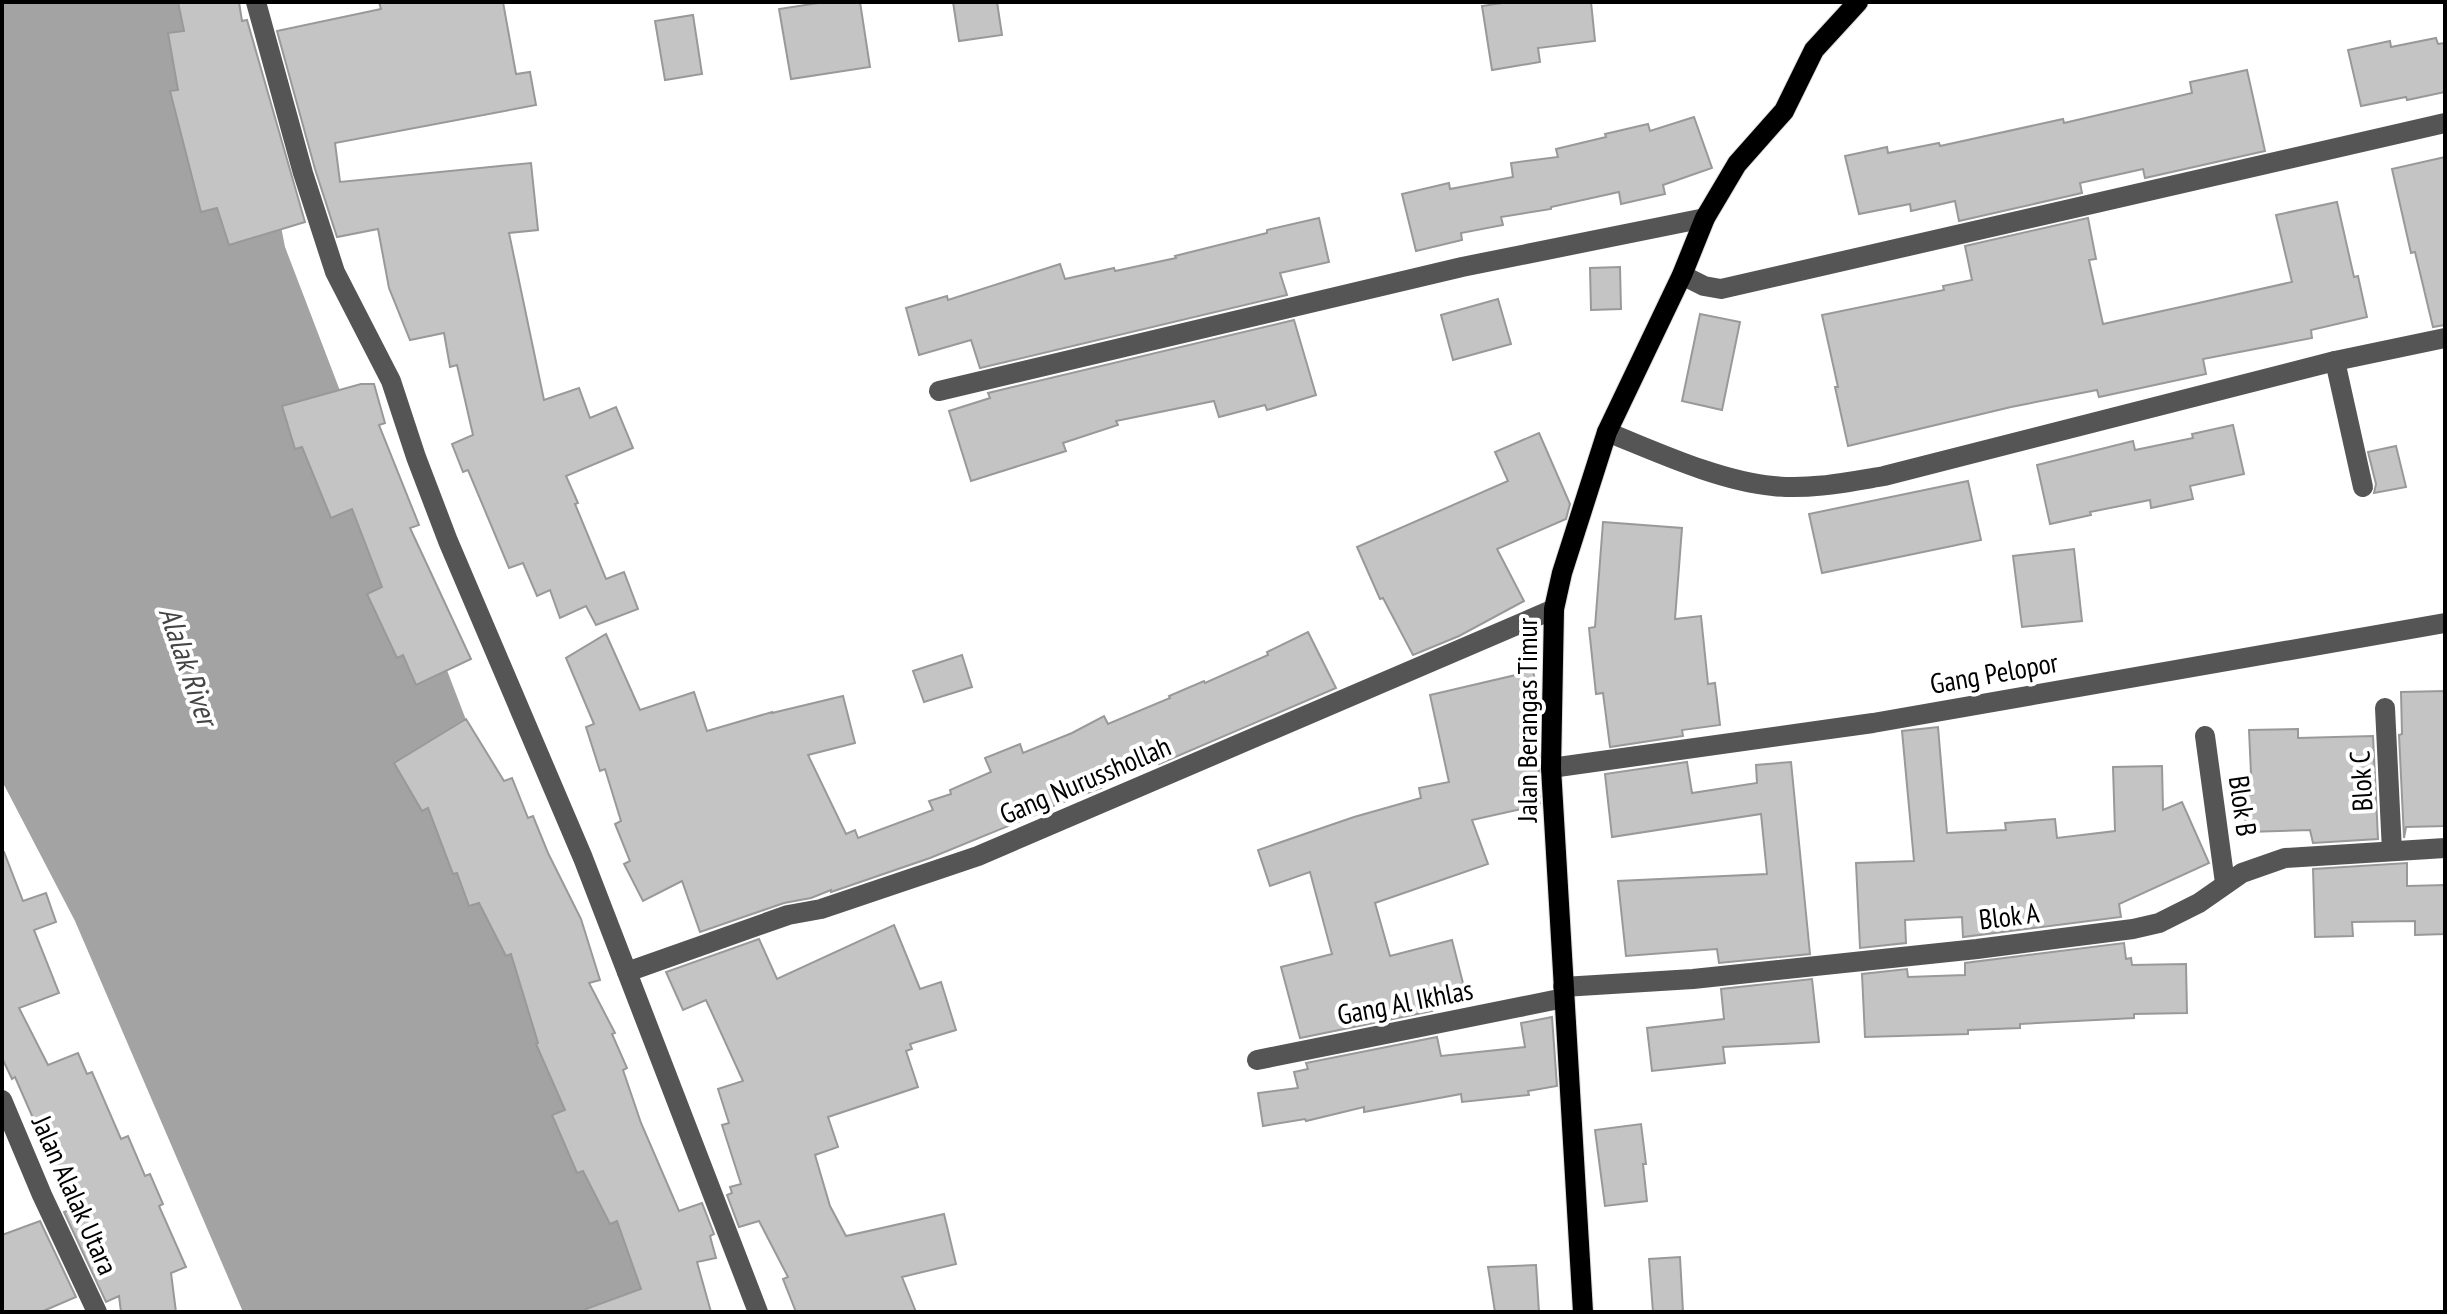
<svg xmlns="http://www.w3.org/2000/svg" width="2447" height="1314" viewBox="0 0 2447 1314" font-family="'PT Sans Narrow',sans-serif">
<style>
.water{fill:#a3a3a3}
.building{fill:#c4c4c4;stroke:#999;stroke-width:2}
.lines{fill:none;stroke-linecap:round;stroke-linejoin:round}
.major-casing{stroke:#dbdbdb;stroke-width:22}
.minor{stroke:#555;stroke-width:20}
.major{stroke:#000;stroke-width:20}
.labels{text-anchor:middle;stroke-width:8;stroke-linejoin:round;paint-order:stroke}
.street-label{font-size:28px;fill:#000;stroke:#fff}
.water-label{font-size:30px;font-style:italic;fill:#444;stroke:#fff}
</style>
<rect width="100%" height="100%" fill="#fff"/>
<polygon class="water" points="2,2 237,2 285,247 605,1083 704,1312 243,1312 75,921 2,781"/>
<g class="building">
<polygon points="178,2 239,2 242,21 247,20 305,222 229,245 217,208 201,212 170,91 178,90 168,33 184,31"/>
<polygon points="379,2 503,2 516,74 530,72 536,105 335,143 340,182 531,163 538,230 509,233 544,400 579,388 590,418 616,407 633,448 566,476 578,503 575,504 606,579 624,572 638,609 596,625 586,606 560,618 550,590 537,596 523,563 509,568 468,470 463,472 452,444 473,435 457,365 450,367 444,333 410,340 389,288 378,229 337,237 315,169 277,31 381,9"/>
<polygon points="825,2 860,2 870,67 791,79 779,9"/>
<polygon points="953,2 997,2 1002,35 959,41"/>
<polygon points="1509,2 1591,2 1595,41 1538,48 1540,62 1492,70 1482,6"/>
<polygon points="693,15 702,74 665,80 655,21"/>
<polygon points="2436,38 2438,44 2445,43 2445,92 2407,100 2406,97 2361,106 2348,50 2390,41 2391,47"/>
<polygon points="2247,70 2265,151 2145,178 2143,169 2080,183 2082,193 1959,221 1955,201 1911,211 1910,204 1859,214 1845,156 1887,147 1888,153 1939,143 1940,146 2063,119 2064,123 2192,93 2190,82"/>
<polygon points="1694,117 1712,168 1663,185 1665,194 1621,204 1619,192 1551,207 1551,209 1501,217 1503,225 1461,233 1462,240 1416,251 1402,194 1449,183 1450,189 1513,177 1511,163 1558,157 1556,149 1606,137 1605,134 1648,124 1650,131"/>
<polygon points="2445,157 2445,325 2433,327 2415,252 2411,253 2392,169"/>
<polygon points="2337,202 2354,277 2358,276 2367,317 2311,330 2312,338 2203,359 2206,374 2099,397 2097,390 2011,407 1848,446 1835,387 1838,387 1822,315 1944,290 1943,286 1972,280 1965,246 2088,218 2096,259 2089,260 2103,324 2194,304 2292,282 2276,215"/>
<polygon points="1319,218 1329,262 1280,273 1287,295 980,368 971,340 919,355 906,308 947,296 948,300 1060,264 1065,279 1114,268 1115,271 1176,258 1175,256 1267,233 1267,230"/>
<polygon points="1620,267 1621,309 1591,310 1590,268"/>
<polygon points="1498,299 1511,344 1453,360 1441,315"/>
<polygon points="1700,314 1740,322 1722,410 1682,401"/>
<polygon points="1294,320 1316,395 1267,410 1265,405 1219,417 1214,401 1116,421 1118,425 1063,443 1066,451 971,481 949,411 990,398 988,393"/>
<polygon points="361,384 374,384 385,423 379,425 419,525 410,528 471,659 416,685 403,655 397,658 367,594 382,587 352,509 331,518 302,447 295,449 282,406"/>
<polygon points="2233,425 2244,474 2190,486 2193,499 2151,508 2150,500 2090,512 2091,515 2050,524 2037,465 2133,441 2135,450 2193,438 2192,434"/>
<polygon points="1539,433 1570,504 1566,519 1497,549 1524,601 1459,636 1413,655 1383,598 1380,599 1357,547 1508,481 1495,452"/>
<polygon points="2396,446 2406,487 2374,493 2376,484 2368,452"/>
<polygon points="1968,481 1981,540 1822,573 1809,514"/>
<polygon points="1603,522 1682,528 1675,619 1701,616 1708,684 1715,683 1720,725 1682,730 1683,736 1610,747 1603,693 1596,694 1589,628 1595,627"/>
<polygon points="2074,549 2082,621 2022,627 2013,556"/>
<polygon points="1308,632 1336,688 1159,764 1158,762 1100,786 1101,788 1045,809 1045,811 930,858 831,892 831,890 811,898 784,903 700,932 682,881 643,901 624,864 630,861 615,824 621,821 605,769 600,771 586,727 594,724 566,658 606,634 640,710 694,692 707,731 772,712 772,713 843,696 855,743 808,755 846,834 855,830 858,838 933,810 929,801 951,794 950,790 991,772 985,758 1020,744 1023,753 1072,733 1104,716 1108,724 1170,698 1169,696 1204,681 1205,683 1268,655 1267,652"/>
<polygon points="962,655 972,687 924,702 913,671"/>
<polygon points="1533,671 1539,698 1539,704 1532,706 1538,747 1540,805 1472,820 1488,864 1375,903 1390,956 1452,940 1465,991 1429,1000 1432,1011 1300,1038 1281,967 1332,954 1310,872 1270,886 1258,850 1354,817 1421,798 1419,788 1449,782 1430,695"/>
<polygon points="2445,691 2445,826 2406,827 2404,838 2399,735 2402,734 2401,692"/>
<polygon points="466,719 504,781 512,778 528,818 533,816 548,853 581,919 600,980 589,983 615,1033 612,1034 627,1068 623,1070 641,1123 679,1211 702,1203 714,1234 710,1236 716,1258 697,1262 711,1312 587,1312 586,1309 641,1289 617,1221 610,1224 583,1171 577,1173 552,1115 565,1110 536,1044 538,1043 511,954 506,956 479,903 469,906 457,873 453,874 428,808 422,811 394,763"/>
<polygon points="1938,727 1947,833 2006,830 2005,823 2055,819 2057,838 2115,831 2113,767 2162,766 2163,810 2182,802 2209,863 2119,904 2121,917 1963,937 1962,917 1905,920 1906,943 1860,948 1856,863 1914,861 1902,731"/>
<polygon points="2298,729 2298,738 2373,736 2378,839 2313,843 2310,830 2246,832 2244,795 2252,795 2249,730"/>
<polygon points="1687,762 1692,793 1757,783 1756,765 1791,762 1810,954 1719,963 1717,949 1626,956 1618,881 1767,874 1761,814 1612,837 1605,774"/>
<polygon points="2,852 4,852 23,901 46,893 56,922 34,930 59,993 19,1008 48,1065 78,1053 87,1074 92,1072 121,1139 128,1136 145,1176 150,1174 163,1204 159,1206 186,1267 171,1273 176,1312 121,1312 119,1296 106,1302 64,1212 72,1209 58,1175 15,1077 12,1079 2,1058"/>
<polygon points="2407,863 2407,886 2445,885 2445,934 2415,935 2415,921 2352,922 2353,936 2315,937 2313,869"/>
<polygon points="894,925 920,989 941,982 956,1030 910,1044 912,1049 906,1051 918,1087 828,1117 838,1147 815,1155 830,1206 846,1236 944,1214 956,1264 902,1277 916,1312 796,1312 783,1279 788,1277 759,1221 739,1227 727,1195 732,1193 730,1187 741,1184 722,1125 729,1123 718,1089 743,1081 706,1000 683,1010 666,972 759,939 777,979"/>
<polygon points="2124,943 2126,959 2131,958 2132,965 2186,964 2187,1013 2134,1014 2134,1018 2020,1024 2020,1028 1968,1030 1968,1034 1865,1037 1862,974 1907,969 1908,977 1965,975 1965,963"/>
<polygon points="1812,979 1819,1042 1723,1047 1725,1063 1652,1071 1647,1028 1724,1019 1721,989"/>
<polygon points="1552,1017 1557,1086 1528,1091 1529,1095 1462,1102 1461,1094 1364,1112 1364,1107 1306,1121 1305,1119 1263,1126 1258,1093 1298,1088 1294,1072 1308,1069 1306,1063 1437,1037 1441,1056 1525,1047 1521,1023"/>
<polygon points="1641,1124 1646,1164 1643,1164 1647,1201 1605,1206 1595,1130"/>
<polygon points="40,1221 76,1297 41,1312 2,1312 2,1235"/>
<polygon points="1680,1257 1683,1312 1653,1312 1649,1259"/>
<polygon points="1536,1265 1539,1312 1495,1312 1488,1267"/>
</g>
<g class="lines">
<defs>
<polyline id="major" points="1583,1312 1551,768 1554,609 1562,573 1607,432 1682,275 1705,218 1737,164 1784,111 1814,50 1858,2"/>
</defs>
<use href="#major" class="major-casing"/>
<g class="minor">
<polyline points="256,2 303,173 335,272 391,381 416,457 448,541 583,858 758,1312"/>
<polyline points="1682,275 1704,286 1721,289 2445,123"/>
<polyline points="2335,361 2363,487"/>
<polyline points="939,391 1462,267 1705,218"/>
<path d="M1607 432C1657 452 1719 481 1773 486 1810 490 1848 482 1884 476L2335 361 2445 338"/>
<polyline points="2385,708 2392,851"/>
<polyline points="2205,736 2225,883"/>
<polyline points="1551,768 1873,723 2445,623"/>
<polyline points="627,972 788,915 821,909 978,856 1554,609"/>
<polyline points="1563,987 1693,979 1977,949 2133,929 2159,923 2199,903 2242,873 2285,858 2445,848"/>
<polyline points="1257,1060 1564,998"/>
<polyline points="2,1100 42,1195 97,1312"/>
</g>
<use href="#major" class="major"/>
</g>
<g class="labels">
<g class="street-label">
<text transform="translate(1994 673) rotate(-10)" y="10">Gang Pelopor</text>
<text transform="translate(1527 720) rotate(-90)" y="10">Jalan Berangas Timur</text>
<text transform="translate(1085 780) rotate(-23)" y="10">Gang Nurusshollah</text>
<text transform="translate(2361 781) rotate(-93)" y="10">Blok C</text>
<text transform="translate(2243 806) rotate(82)" y="10">Blok B</text>
<text transform="translate(2009 916) rotate(-7)" y="10">Blok A</text>
<text transform="translate(1405 1002) rotate(-11)" y="10">Gang Al Ikhlas</text>
<text transform="translate(75 1195) rotate(66)" y="10">Jalan Alalak Utara</text>
</g>
<g class="water-label">
<text transform="translate(188 666) rotate(71)" y="10">Alalak River</text>
</g>
</g>
<rect width="2447" height="1314" fill="none" stroke="#000000" stroke-width="8"/>
</svg>
